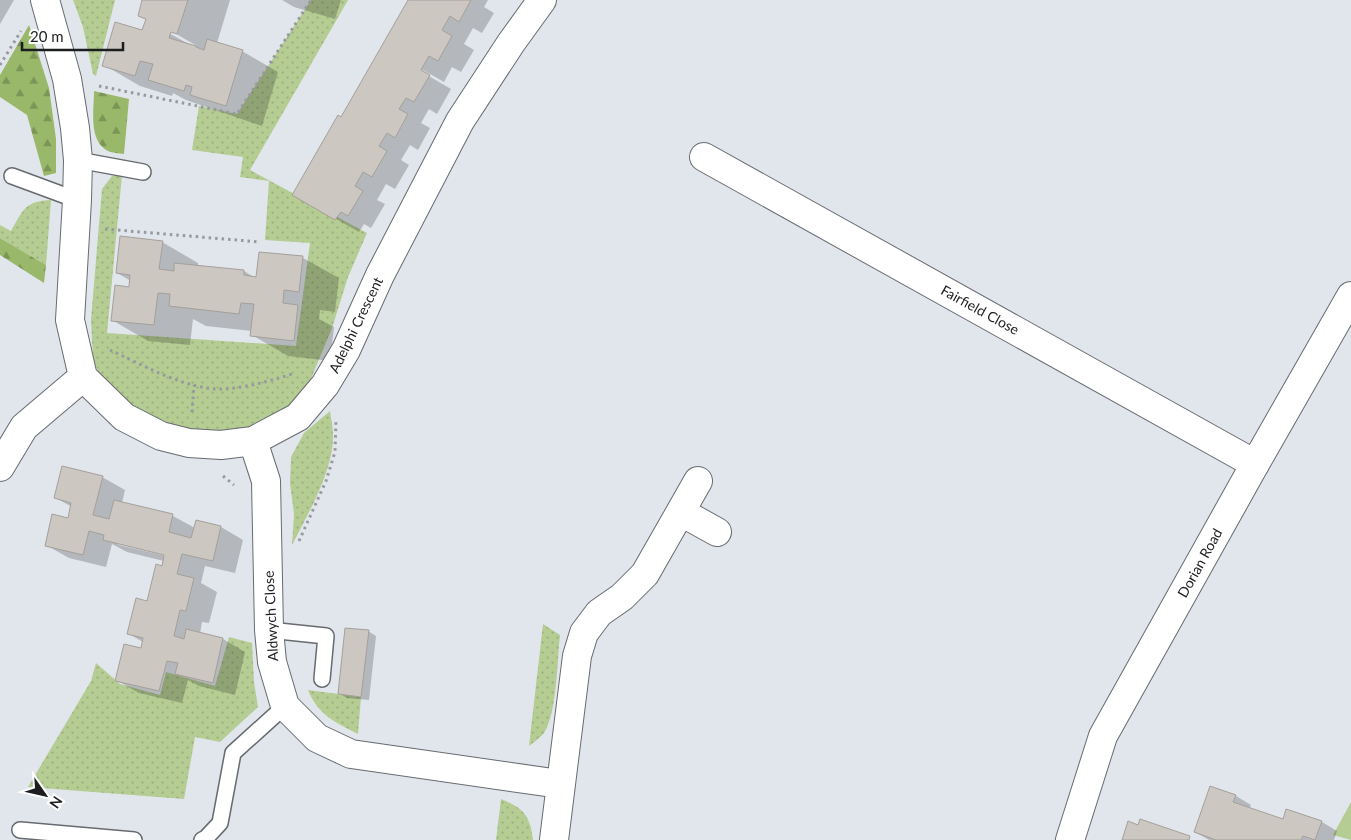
<svg xmlns="http://www.w3.org/2000/svg" width="1351" height="840" viewBox="0 0 1351 840" font-family="Lato,sans-serif">
<style>
.grass{fill:url(#grass-dots)}
.forest{fill:url(#forest-firs)}
.garden{fill:#b5cc93}
.shadow{fill:#0003;fill-rule:evenodd}
.building{fill:#cdc7c2;stroke:#a49f9a}
.lines{fill:none;stroke-linecap:round;stroke-linejoin:round}
.lane-casing{stroke:#676b70;stroke-width:18}
.street-casing{stroke:#676b70;stroke-width:30}
.path{stroke:#96999e;stroke-width:3;stroke-dasharray:2.5 4;stroke-linecap:butt}
.lane{stroke:#fff;stroke-width:15}
.street{stroke:#fff;stroke-width:28}
.labels{text-anchor:middle;stroke-width:4;stroke-linejoin:round;paint-order:stroke}
.street-label{font-size:14px;fill:#1b1d1f;stroke:#fff}
</style>
<defs>
<pattern id="grass-dots" width="8" height="8" patternUnits="userSpaceOnUse" patternTransform="scale(1.25)"><rect width="8" height="8" fill="#b5cc93"/><path d="M2 2h.1M6 6h.1" fill="none" stroke="#9baf7e" stroke-width="1.8" stroke-linecap="round"/></pattern>
<pattern id="forest-firs" width="22" height="20" patternUnits="userSpaceOnUse" patternTransform="scale(1.25)"><rect width="22" height="20" fill="#99b869"/><path d="M5 1l3.5 6h-7zM16 11l3.5 6h-7z" fill="#7c9556"/></pattern>
</defs>
<rect width="100%" height="100%" fill="#e1e6ec"/>
<g class="grass">
<polygon points="73,0 115,0 96,76 93,74 83,27"/>
<polygon points="311,0 348,0 250,170 367,233 348,277 332,328 310,381 291,405 273,418 236,433 180,433 135,412 100,375 93,360 91,320 102,189 112,176 122,175 107,333 296,346 310,243 265,240 269,181 240,177 243,157 192,150 199,106 237,114"/>
<path d="M51 200 46 265 0 238V225L11 231C23 210 25 201 51 200Z"/>
<path d="M330 411C331 419 333 427 333 435 334 469 308 514 292 545L294 514 290 483 291 457 304 433Z"/>
<path d="M543 624 560 635C557 661 557 713 544 733 540 738 534 742 529 746Z"/>
<polygon points="229,637 252,643 254,682 258,707 220,742 195,737 184,799 28,787 91,681 96,663 120,684 160,695 166,672 215,686"/>
<path d="M308 690 361 697 358 734C335 722 318 715 308 690Z"/>
<path d="M501 799C523 808 530 815 533 840H496Z"/>
</g>
<g class="forest">
<polygon points="29,25 49,88 56,139 56,173 44,176 27,115 0,97 0,75"/>
<path d="M94 91 129 99 124 154C119 153 112 153 108 151 88 141 94 110 94 91Z"/>
<polygon points="0,238 46,265 44,283 0,255"/>
</g>
<polygon class="garden" points="1351,802 1351,840 1333,835"/>
<g class="shadow">
<polygon points="0,0 14,0 0,24"/>
<path d="M144 0H230L217 43 242 51 278 72 262 126 186 100 173 93 172 96 140 86 104 65 143 32 147 20 139 16ZM171 31 197 46H192L169 33Z"/>
<polygon points="282,0 341,0 335,19 294,7"/>
<polygon points="410,0 488,0 484,7 494,13 482,33 473,28 464,44 474,50 461,72 452,67 444,82 416,66 415,68 451,89 437,114 429,109 421,123 430,128 418,150 410,145 401,160 409,165 395,189 386,184 377,200 385,204 371,228 364,224 359,232 294,195 341,119"/>
<polygon points="162,242 198,263 198,266 244,271 255,278 303,258 339,278 335,312 320,310 319,319 334,327 330,361 288,356 252,335 252,331 206,326 193,319 190,345 148,341 112,320 130,288 131,281 117,273"/>
<path d="M102 477 125 490 122 503 173 516 195 528 197 521 221 527 243 540 235 573 205 566 201 583 217 592 209 623 202 622 200 634 223 639 245 652 235 695 199 686 188 680 182 703 139 693 116 680 142 649 143 642 129 634 148 602 164 561 127 552 112 544 106 567 69 558 46 545 69 519 72 507 56 498ZM116 542 171 555 170 557 119 545Z"/>
<polygon points="368,631 376,636 369,700 347,698 339,693"/>
<polygon points="1211,788 1236,796 1251,805 1249,809 1284,821 1287,811 1322,822 1337,831 1334,840 1209,840 1195,832"/>
</g>
<g class="building">
<polygon points="142,0 188,0 177,34 171,32 169,38 196,46 196,47 204,50 207,39 243,50 226,106 190,95 192,87 186,85 184,91 148,80 153,64 140,61 135,76 102,66 115,22 142,30 146,19 138,16"/>
<polygon points="408,0 471,0 459,22 450,16 442,30 452,36 438,61 429,56 421,70 430,75 414,102 406,98 399,109 408,114 395,138 387,133 379,146 387,151 372,177 363,172 355,186 363,191 348,216 341,212 335,220 292,195 338,115 341,117"/>
<polygon points="120,236 163,241 159,269 174,271 174,263 244,270 244,275 256,277 259,252 303,256 299,292 284,290 283,303 298,305 294,341 250,336 254,304 241,303 239,314 169,306 170,294 158,293 154,325 111,321 115,285 129,287 130,275 116,273"/>
<polygon points="62,466 103,476 93,515 109,519 114,500 173,514 169,532 191,538 196,520 221,526 213,561 182,554 177,574 194,578 186,611 180,610 174,636 184,639 186,629 223,638 213,683 175,674 178,663 167,661 159,691 115,681 124,644 141,648 143,638 127,634 136,598 147,601 156,564 162,566 164,555 103,540 104,535 89,531 83,555 45,546 52,514 68,518 71,503 54,498"/>
<polygon points="345,628 369,630 361,697 338,694"/>
<polygon points="1210,786 1236,795 1233,802 1283,819 1286,809 1322,821 1315,840 1303,836 1301,840 1216,840 1194,832"/>
<polygon points="1140,819 1190,836 1189,840 1122,840 1128,821 1138,825"/>
</g>
<g class="lines">
<defs>
<g id="lane">
<polyline points="78,160 143,172"/>
<polyline points="12,176 77,200"/>
<polyline points="269,630 326,636 322,679"/>
<polyline points="20,830 134,840"/>
<polyline points="202,840 206,838 220,823 233,753 285,706"/>
</g>
<g id="street">
<polyline points="45,0 67,79 75,128 78,160 77,200 70,320 83,377 124,417 161,436 189,443 221,445 253,441 298,417 325,385 346,350 380,275 460,121 511,43 542,0"/>
<polyline points="704,157 1255,464"/>
<polyline points="253,441 266,481 269,630 272,662 285,706 317,738 351,754 560,784"/>
<polyline points="0,467 24,427 83,377"/>
<polyline points="681,512 717,532"/>
<polyline points="554,840 577,656 584,633 599,613 622,597 645,574 698,481"/>
<polyline points="1070,840 1103,736 1255,464 1351,296"/>
</g>
</defs>
<use href="#lane" class="lane-casing"/>
<use href="#street" class="street-casing"/>
<g class="path">
<polyline points="0,65 21,31"/>
<polyline points="99,86 237,114 311,0"/>
<polyline points="105,229 260,242"/>
<path d="M110 350C143 365 188 391 225 389 248 387 270 381 292 374"/>
<polyline points="192,412 194,385"/>
<polyline points="223,476 234,485"/>
<polyline points="299,541 326,481 335,452 336,421"/>
</g>
<use href="#lane" class="lane"/>
<use href="#street" class="street"/>
</g>
<g class="labels">
<g class="street-label">
<text transform="translate(980 310) rotate(29)" y="5">Fairfield Close</text>
<text transform="translate(356 325) rotate(-64)" y="5">Adelphi Crescent</text>
<text transform="translate(1200 563) rotate(-61)" y="5">Dorian Road</text>
<text transform="translate(271 616) rotate(-93)" y="5">Aldwych Close</text>
</g>
</g>
<g transform="translate(45 795) rotate(124)" stroke="#ffffff" stroke-width="4" paint-order="stroke">
<path d="M0-4L9 19L0 12L-9 19Z" fill="#1b1d1f"/>
<text y="-8" font-size="14" font-weight="bold" text-anchor="middle" fill="#1b1d1f">N</text>
</g>
<path d="M22 42v8h101v-8" fill="none" stroke="#1b1d1f" stroke-width="2.5"/>
<text x="30" y="42" font-size="15" fill="#1b1d1f" stroke="#ffffff" stroke-width="4" paint-order="stroke">20 m</text>
</svg>
